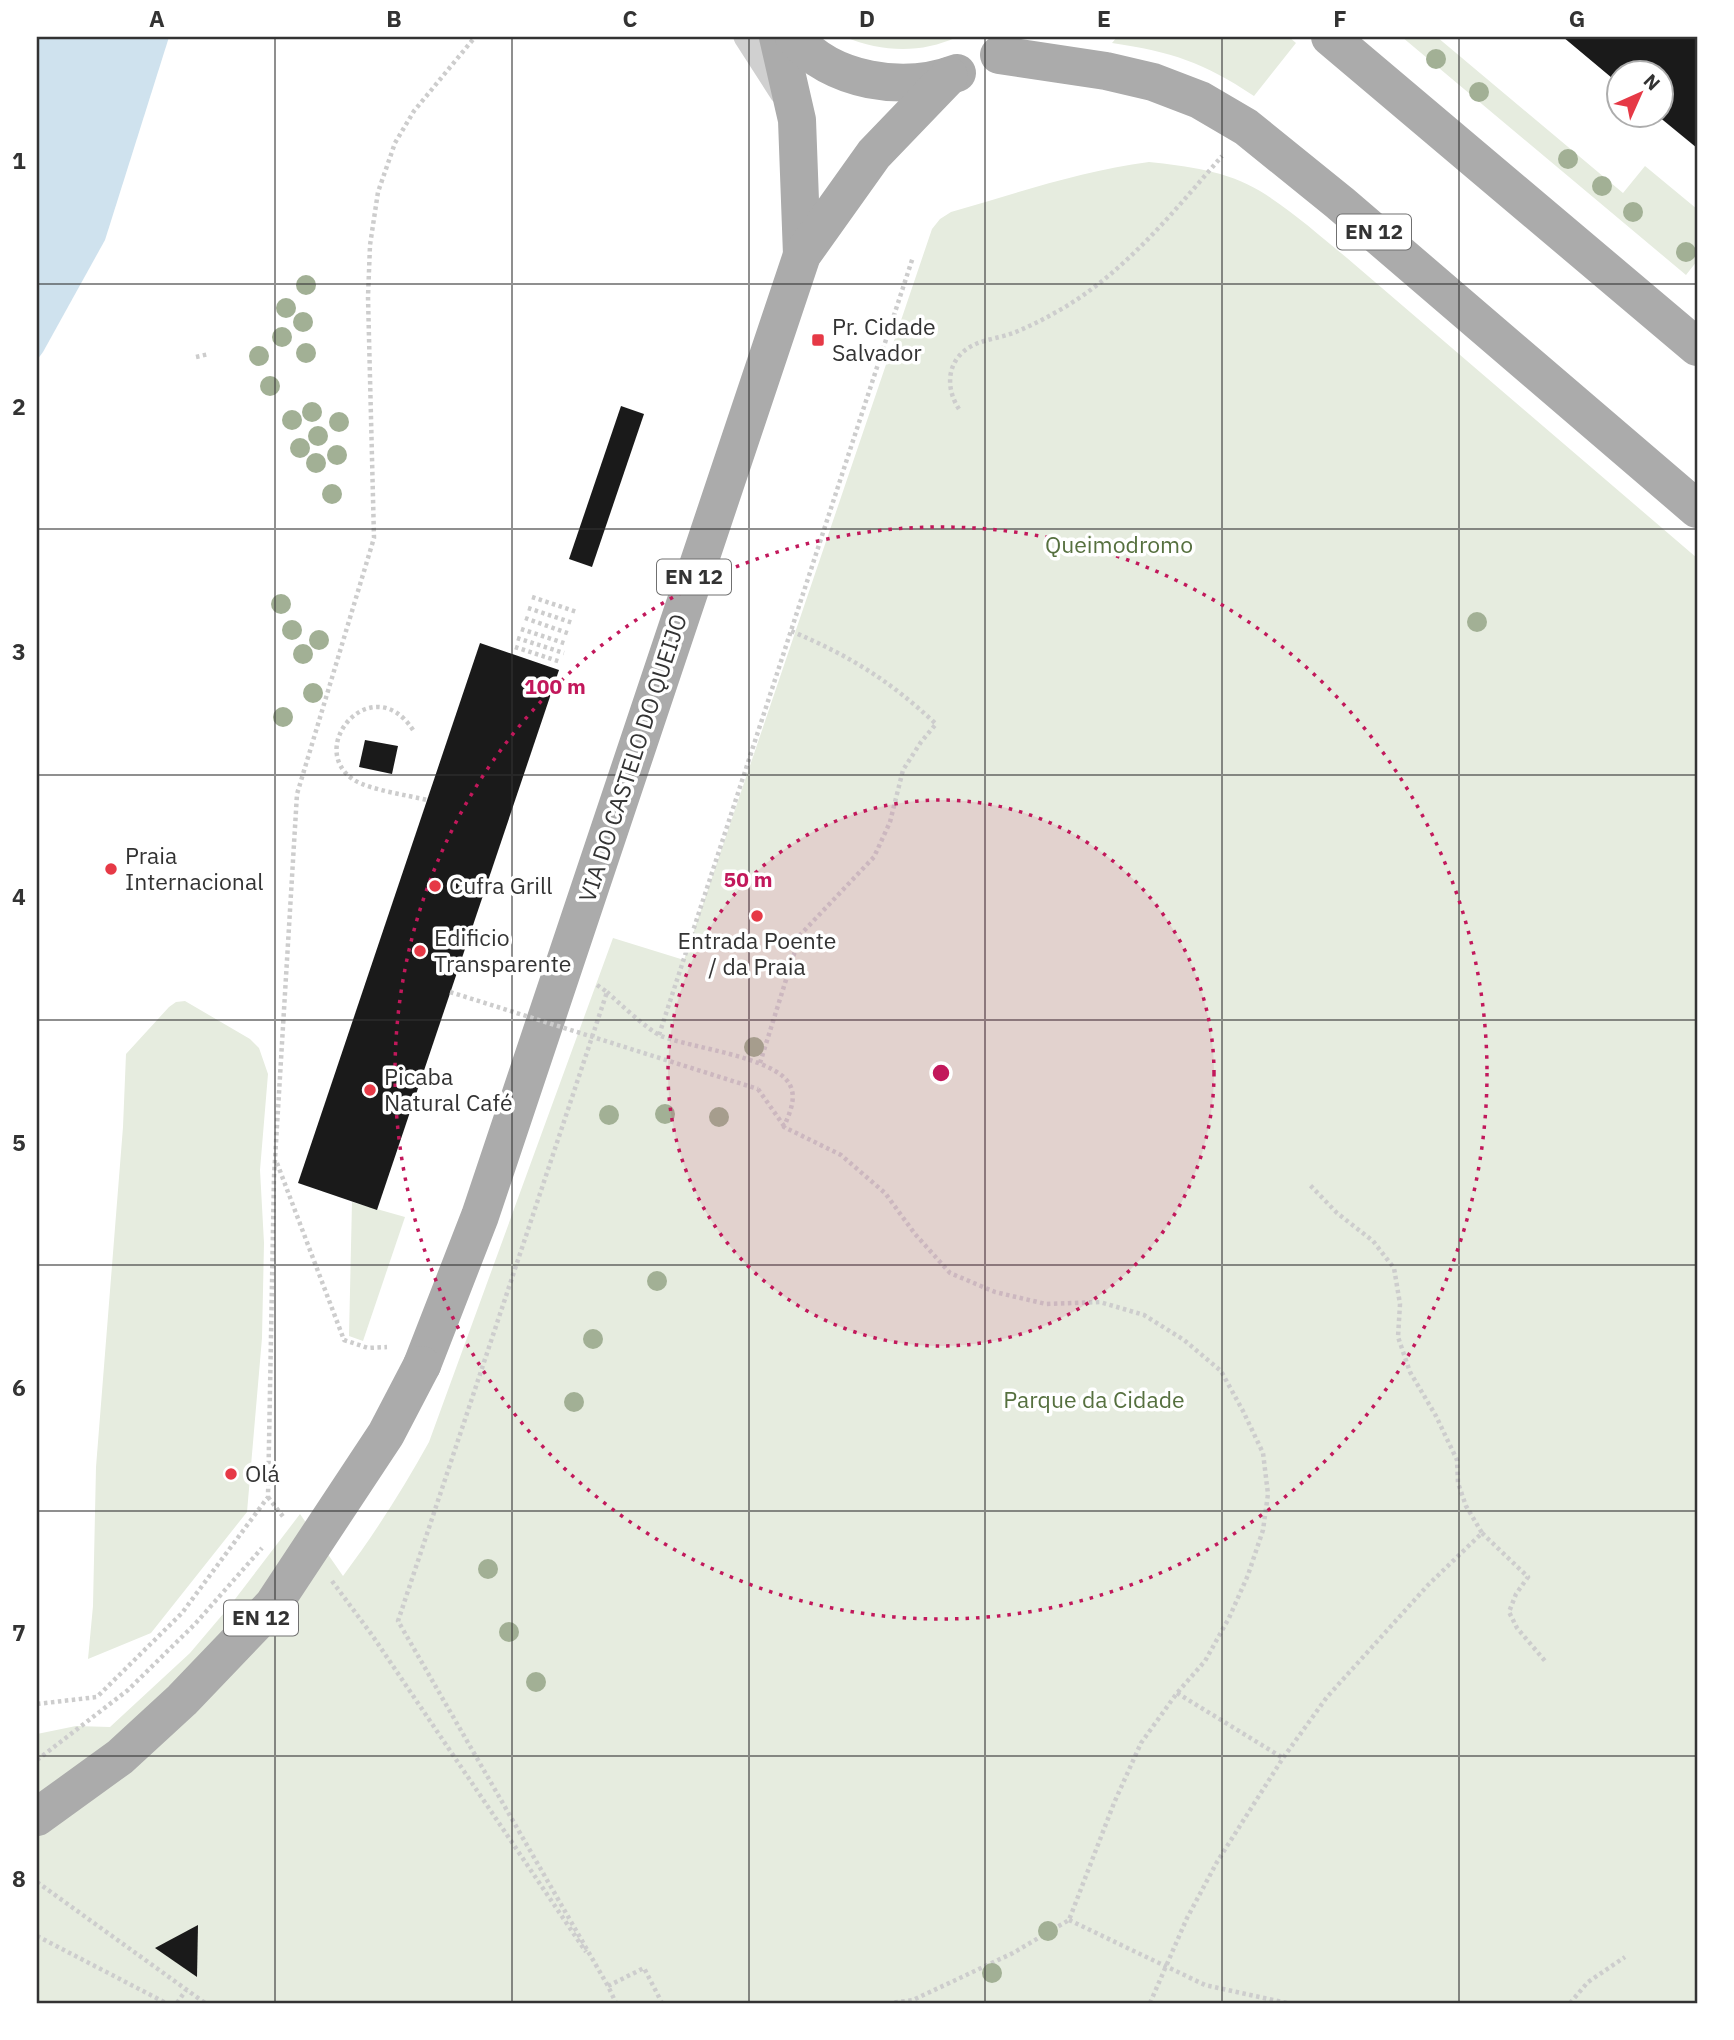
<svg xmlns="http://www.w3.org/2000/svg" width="1734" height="2040" viewBox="0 0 1734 2040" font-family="'IBM Plex Sans',sans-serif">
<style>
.green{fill:#e6ecdf}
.water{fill:#cfe2ee}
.building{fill:#1a1a1a}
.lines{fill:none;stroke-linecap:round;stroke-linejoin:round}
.path{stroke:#cdcdcd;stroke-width:4.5;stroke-dasharray:3.5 3.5;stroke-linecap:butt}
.lane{stroke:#d0d0d0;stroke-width:23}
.primary{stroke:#ababab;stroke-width:38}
.path-bridge{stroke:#cdcdcd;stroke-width:4.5;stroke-dasharray:3.5 3.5;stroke-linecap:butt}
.primary-bridge{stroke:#ababab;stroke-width:38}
.tree{fill:#a2b095}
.grid{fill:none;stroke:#333;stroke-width:2;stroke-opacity:0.55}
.ring{fill:none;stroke:#c2185b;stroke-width:3.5;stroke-dasharray:3.5 7}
.poi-dot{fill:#e63946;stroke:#fff;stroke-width:2.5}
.labels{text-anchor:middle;stroke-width:7;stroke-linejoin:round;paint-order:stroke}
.shield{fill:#fff;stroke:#707070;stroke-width:2}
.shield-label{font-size:21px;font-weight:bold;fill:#333}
.poi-label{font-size:23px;fill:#333;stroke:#fff;text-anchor:start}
.park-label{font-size:23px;fill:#56703f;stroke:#fff}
.street-label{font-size:23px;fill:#333;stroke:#fff}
.centre{fill:#c2185b;stroke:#fff;stroke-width:3.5}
.ring-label{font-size:21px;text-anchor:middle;font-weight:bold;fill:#c2185b;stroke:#fff;stroke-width:7;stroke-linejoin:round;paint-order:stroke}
.neatline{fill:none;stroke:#333;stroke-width:2.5}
.grid-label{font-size:23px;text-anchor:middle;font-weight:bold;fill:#333}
</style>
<rect width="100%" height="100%" fill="#fff"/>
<g class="green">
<path d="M845 37H957C920 54 882 52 845 37Z"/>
<path d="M1117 37H1289L1296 43 1254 96C1203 62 1172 52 1112 43Z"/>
<polygon points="1402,37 1437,37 1623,193 1645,166 1697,209 1697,261 1686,275"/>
<path d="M1149 162C1187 166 1227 171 1260 191 1291 210 1319 235 1347 258L1697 558V2003H37V1734L76 1726 110 1727 190 1653 229 1607 300 1514 343 1576C375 1533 403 1489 429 1442L613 938 684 960 932 229 940 219 951 212C1017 193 1081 171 1149 162Z"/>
<polygon points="185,1001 250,1039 259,1048 268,1074 260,1170 264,1243 262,1338 247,1512 151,1633 88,1659 93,1606 96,1467 123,1127 126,1054 169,1007 176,1002"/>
<polygon points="352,1202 405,1217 363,1341 349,1336"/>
</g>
<polygon class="water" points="37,37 169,37 105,240 43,352 37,360"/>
<g class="building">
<polygon points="1563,37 1697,37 1697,148 1658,116 1660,116 1660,74 1618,74 1618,83"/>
<polygon points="621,406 644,414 592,567 569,559"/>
<polygon points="480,643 559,670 377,1210 298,1183"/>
<polygon points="365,740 398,746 392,774 359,767"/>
<polygon points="198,1925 197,1977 155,1948"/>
</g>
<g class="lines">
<g class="path">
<polyline points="196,357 209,354"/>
<path d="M959 409C947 391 946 367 963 352 976 340 997 339 1013 333 1031 326 1048 317 1065 307 1128 269 1175 210 1222 156"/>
<polyline points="532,597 577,612"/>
<polyline points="528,608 573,623"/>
<polyline points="525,618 570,634"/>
<polyline points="521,629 567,644"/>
<polyline points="517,638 564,653"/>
<polyline points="515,647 561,662"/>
<path d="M413 730C373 668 304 747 354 780 370 790 407 795 427 800"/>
<polyline points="597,985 607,992 398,1621 608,1986 616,2003"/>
<path d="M607 992C619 1003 648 1030 661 1036 691 1048 776 1057 790 1085 797 1099 789 1114 784 1127L841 1155 885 1193 915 1234 950 1273 995 1292 1046 1304 1100 1302 1144 1315 1184 1340 1221 1371 1243 1411 1263 1453 1268 1494 1263 1530 1248 1575 1229 1618 1205 1661 1177 1693 1141 1743 1114 1803 1069 1920 1013 1953 913 2000 891 2003"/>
<polyline points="659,1035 913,257"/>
<path d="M760 1063 800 935 874 857 890 822 903 770 921 742 936 724C889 680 850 656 791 631"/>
<polyline points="758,1089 784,1126"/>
<polyline points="277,1163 344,1340 368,1348 387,1347"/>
<polyline points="268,1497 284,1518"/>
<polyline points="1482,1533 1528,1577 1516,1594 1509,1612 1517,1628 1545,1661"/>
<polyline points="332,1581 372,1635 586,1952"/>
<polyline points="1177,1693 1283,1758"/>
<polyline points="37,1704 97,1697 182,1613 268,1497 274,1176 297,794 374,538 368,297 370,245 378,192 395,143 414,111 475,37"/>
<polyline points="37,1882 205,2003"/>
<polyline points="1069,1920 1205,1985 1287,2003"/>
<polyline points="37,1936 166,2003"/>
<polyline points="608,1986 644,1968 662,2003"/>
<polyline points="177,2003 186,1990"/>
<polyline points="1150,2003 1187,1918 1217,1862 1283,1758 1327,1697 1428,1585 1482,1533 1466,1506 1458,1483 1457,1460 1436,1416 1410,1372 1398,1337 1400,1304 1394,1268 1373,1241 1337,1213 1309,1184"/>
<polyline points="1570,2003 1588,1982 1625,1957"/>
</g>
<polyline class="lane" points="745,37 781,93"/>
<g class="primary">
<polyline points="778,37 797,120 802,255"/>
<path d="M794 37C831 82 904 93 957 73"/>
<polyline points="1330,37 1697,347"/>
<polyline points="999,55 1106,71 1153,82 1200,100 1246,127 1340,203 1697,509"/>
<polyline points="422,1365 480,1216 802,255 874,154 949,76"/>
</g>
<g class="path-bridge">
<polyline points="450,992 758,1089"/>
<polyline points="37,1760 128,1690 195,1624 262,1548"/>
</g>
<polyline class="primary-bridge" points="37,1817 120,1757 182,1700 273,1605 386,1434 422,1365"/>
</g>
<g class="tree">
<circle cx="1436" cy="59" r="10"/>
<circle cx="1479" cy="92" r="10"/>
<circle cx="1568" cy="159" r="10"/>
<circle cx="1602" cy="186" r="10"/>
<circle cx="1633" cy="212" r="10"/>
<circle cx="1686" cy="252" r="10"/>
<circle cx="306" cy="285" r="10"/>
<circle cx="286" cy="308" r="10"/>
<circle cx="303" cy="322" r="10"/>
<circle cx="282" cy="337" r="10"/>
<circle cx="306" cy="353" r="10"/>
<circle cx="259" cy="356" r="10"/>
<circle cx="270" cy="386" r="10"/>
<circle cx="312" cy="412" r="10"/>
<circle cx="292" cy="420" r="10"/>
<circle cx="339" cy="422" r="10"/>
<circle cx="318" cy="436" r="10"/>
<circle cx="300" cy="448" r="10"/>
<circle cx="337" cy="455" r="10"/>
<circle cx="316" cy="463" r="10"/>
<circle cx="332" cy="494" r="10"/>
<circle cx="281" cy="604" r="10"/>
<circle cx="1477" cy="622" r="10"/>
<circle cx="292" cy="630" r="10"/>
<circle cx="319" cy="640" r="10"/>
<circle cx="303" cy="654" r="10"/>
<circle cx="313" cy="693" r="10"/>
<circle cx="283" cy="717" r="10"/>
<circle cx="754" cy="1047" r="10"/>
<circle cx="665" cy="1114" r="10"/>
<circle cx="609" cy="1115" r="10"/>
<circle cx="719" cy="1117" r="10"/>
<circle cx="657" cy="1281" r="10"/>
<circle cx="593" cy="1339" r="10"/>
<circle cx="574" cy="1402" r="10"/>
<circle cx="488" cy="1569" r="10"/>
<circle cx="509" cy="1632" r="10"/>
<circle cx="536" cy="1682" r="10"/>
<circle cx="1048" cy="1931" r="10"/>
<circle cx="992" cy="1973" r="10"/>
</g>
<path class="grid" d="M275 37V2003M512 37V2003M749 37V2003M985 37V2003M1222 37V2003M1459 37V2003M37 284H1697M37 529H1697M37 775H1697M37 1020H1697M37 1265H1697M37 1511H1697M37 1756H1697"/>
<circle cx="941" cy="1073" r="273" fill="#c2185b" fill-opacity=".12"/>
<g class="ring">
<circle cx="941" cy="1073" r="273"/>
<circle cx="941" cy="1073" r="546"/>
</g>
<g class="poi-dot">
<rect x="811" y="333" width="14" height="14" rx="3.5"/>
<circle cx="111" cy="869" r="7"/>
<circle cx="435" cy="886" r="7"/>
<circle cx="757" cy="916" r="7"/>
<circle cx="420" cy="951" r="7"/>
<circle cx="370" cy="1090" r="7"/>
<circle cx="231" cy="1474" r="7"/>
</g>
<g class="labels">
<g class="shield">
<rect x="1337" y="214.5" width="74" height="35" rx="5"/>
<rect x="657" y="559.5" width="74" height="35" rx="5"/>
<rect x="224" y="1600.5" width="74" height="35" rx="5"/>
</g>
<g class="shield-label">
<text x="1374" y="239">EN 12</text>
<text x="694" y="584">EN 12</text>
<text x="261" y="1625">EN 12</text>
</g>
<g class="poi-label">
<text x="832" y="335">Pr. Cidade<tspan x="832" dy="26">Salvador</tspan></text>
<text x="125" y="864">Praia<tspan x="125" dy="26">Internacional</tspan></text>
<text x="449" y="894">Cufra Grill</text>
<text x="434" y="946">Edificio<tspan x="434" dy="26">Transparente</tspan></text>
<text x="757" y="949" text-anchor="middle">Entrada Poente<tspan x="757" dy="26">/ da Praia</tspan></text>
<text x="384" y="1085">Picaba<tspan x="384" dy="26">Natural Café</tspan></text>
<text x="245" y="1482">Olá</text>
</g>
<g class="park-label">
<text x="1119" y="553">Queimodromo</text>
<text x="1094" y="1408">Parque da Cidade</text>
</g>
<g class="street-label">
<text transform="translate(633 758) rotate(-72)" y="8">VIA DO CASTELO DO QUEIJO</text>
</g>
</g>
<circle cx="941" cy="1073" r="10" class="centre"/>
<g class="ring-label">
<text x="555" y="694">100 m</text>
<text x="748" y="887">50 m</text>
</g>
<rect width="1734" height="2040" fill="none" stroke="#ffffff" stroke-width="77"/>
<g transform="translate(1640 94) rotate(45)"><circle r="33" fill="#ffffff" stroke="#adadad" stroke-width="2"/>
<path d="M0-5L12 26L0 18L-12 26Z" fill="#e63946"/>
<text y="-10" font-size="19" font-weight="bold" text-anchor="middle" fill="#333333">N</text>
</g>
<rect x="38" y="38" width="1658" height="1964" class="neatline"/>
<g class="grid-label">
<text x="157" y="27">A</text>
<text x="394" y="27">B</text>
<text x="630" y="27">C</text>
<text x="867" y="27">D</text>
<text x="1104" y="27">E</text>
<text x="1340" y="27">F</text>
<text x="1577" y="27">G</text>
<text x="19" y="169">1</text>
<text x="19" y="415">2</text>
<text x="19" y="660">3</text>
<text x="19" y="905">4</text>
<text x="19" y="1151">5</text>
<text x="19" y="1396">6</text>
<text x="19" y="1641">7</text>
<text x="19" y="1887">8</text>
</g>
</svg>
